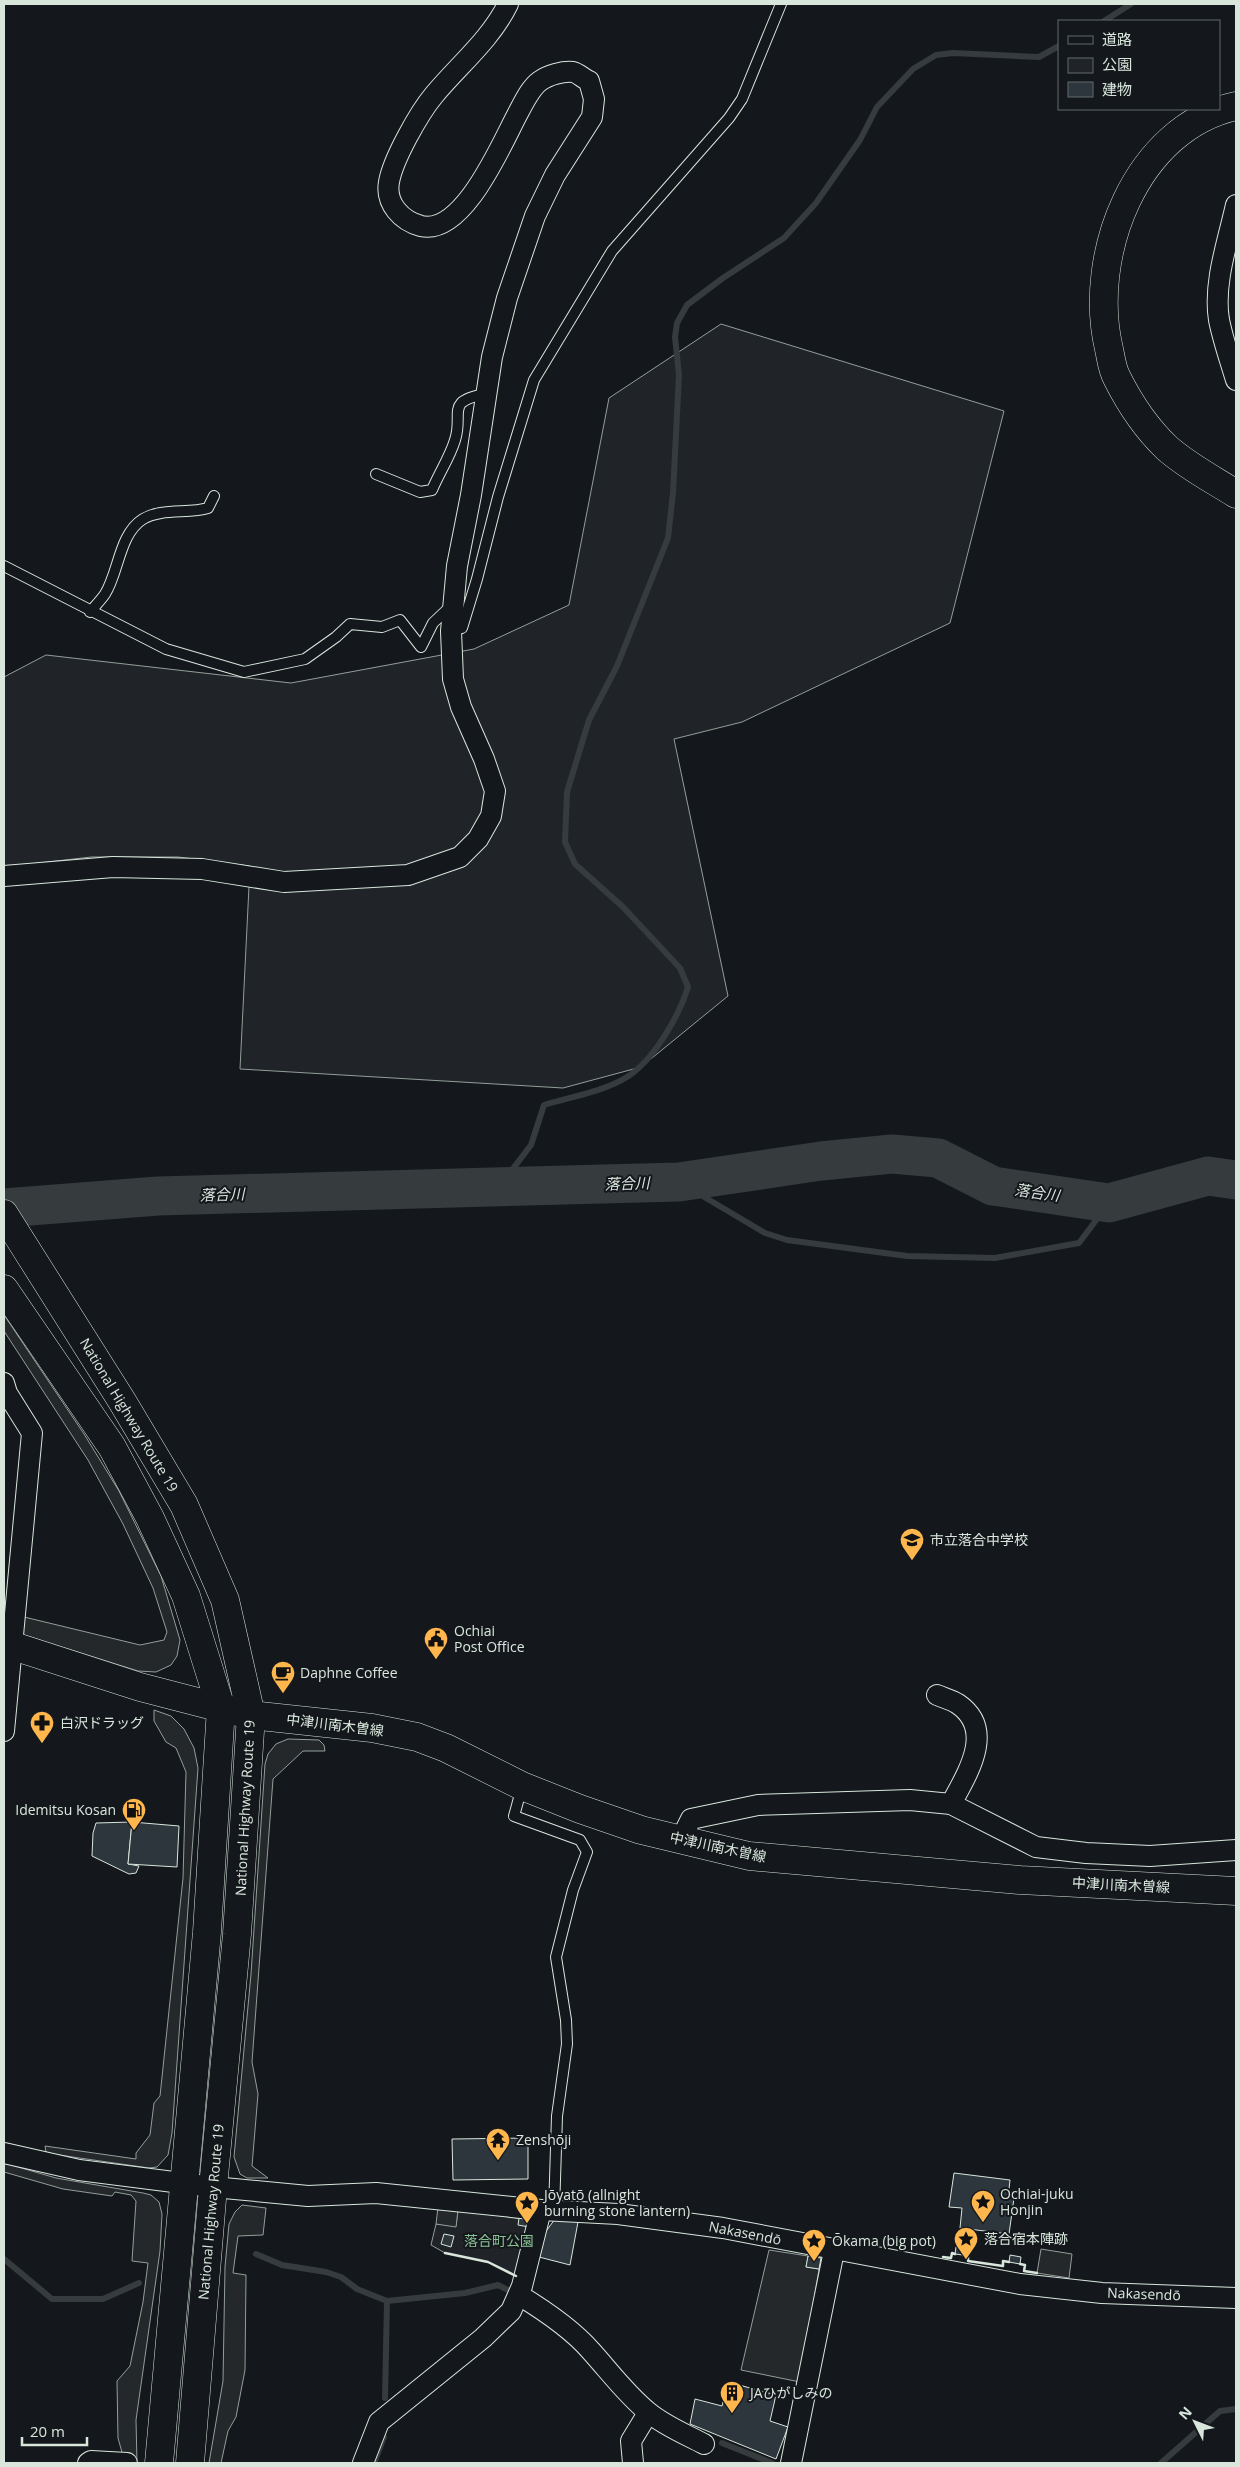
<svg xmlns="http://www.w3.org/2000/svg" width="1240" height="2467" viewBox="0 0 1240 2467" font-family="'Open Sans','Noto Sans JP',sans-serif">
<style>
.green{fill:#202428;stroke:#939e99}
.parking{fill:#24282b;stroke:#939e99}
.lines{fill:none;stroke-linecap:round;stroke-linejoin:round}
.stream{stroke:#363b3e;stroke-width:6}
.river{stroke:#363b3e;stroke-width:39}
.building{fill:#2c363c;stroke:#d8e6dc}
.lane-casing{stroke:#d8e6dc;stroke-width:12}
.street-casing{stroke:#d8e6dc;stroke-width:22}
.secondary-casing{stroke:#d8e6dc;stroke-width:29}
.primary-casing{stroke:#d8e6dc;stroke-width:29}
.highway-casing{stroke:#d8e6dc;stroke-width:29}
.lane{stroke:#14181c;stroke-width:10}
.street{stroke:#14181c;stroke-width:20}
.secondary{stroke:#14181c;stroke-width:28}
.primary{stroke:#14181c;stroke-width:28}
.highway{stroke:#14181c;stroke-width:28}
.wall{stroke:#d8e6dc;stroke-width:2.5}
.labels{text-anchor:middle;stroke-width:4;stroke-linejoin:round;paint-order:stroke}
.street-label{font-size:14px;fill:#d8e6dc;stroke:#14181c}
.poi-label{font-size:14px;fill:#d8e6dc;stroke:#14181c;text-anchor:start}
.park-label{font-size:14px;fill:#8ac095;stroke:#14181c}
.water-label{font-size:15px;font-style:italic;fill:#d8e6dc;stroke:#14181c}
</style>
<rect width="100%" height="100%" fill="#14181c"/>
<g class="green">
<polygon points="721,324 1004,411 950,623 742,722 674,739 728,996 641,1067 563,1088 240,1069 250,866 178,857 91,857 4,867 4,677 46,655 291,683 474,649 569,605 609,398"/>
<polygon points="458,2210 531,2220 516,2276 488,2262 445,2253 431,2245 436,2224 456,2226"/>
</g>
<g class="parking">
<polygon points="4,1315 84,1434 119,1491 161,1576 180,1640 177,1656 171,1665 156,1672 138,1671 24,1635 19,1629 20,1616 140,1645 164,1640 167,1632 153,1588 123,1524 88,1460 4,1331"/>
<polygon points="154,1710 171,1716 184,1729 194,1748 198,1768 172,2133 168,2155 157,2167 149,2168 52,2154 46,2152 45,2146 136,2159 136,2153 150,2135 154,2103 160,2096 183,1878 186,1772 176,1748 166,1742 154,1721"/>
<polygon points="288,1739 319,1740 324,1745 325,1751 303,1751 273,1779 252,2062 258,2094 252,2166 268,2178 247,2178 240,2174 234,2157 251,1974 265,1764 268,1754 276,1744"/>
<polygon points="4,2163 56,2178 143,2193 151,2195 159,2202 162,2214 160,2251 136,2420 137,2463 125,2463 118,2438 117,2381 130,2366 143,2302 148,2263 132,2261 136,2201 131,2195 115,2192 112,2196 63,2189 4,2172"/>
<polygon points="242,2205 266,2208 263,2235 238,2236 233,2273 246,2275 245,2370 236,2417 228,2431 221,2463 209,2463 223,2381 225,2267 229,2224 235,2212"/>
<polygon points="438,2207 458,2210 456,2227 436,2224"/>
<polygon points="1041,2249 1072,2254 1069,2278 1037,2273"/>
<polygon points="769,2250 808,2256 806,2267 819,2269 800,2382 741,2370"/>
</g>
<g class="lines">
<g class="stream">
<polyline points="1104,21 1131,4"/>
<polyline points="679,1182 765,1233 787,1240 907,1256 995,1258 1079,1243 1109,1203"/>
<path d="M499 1187 531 1145 544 1105C570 1097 603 1092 627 1077 654 1060 679 1016 688 987L680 968 623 907 575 864 565 842 567 792 589 720 617 666 668 538 673 493 679 375 675 337 677 323 687 305 723 278 784 238 816 203 860 140 877 107 913 69 936 55 953 53 1039 57 1059 46"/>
<polyline points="256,2254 282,2265 326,2272 341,2277 357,2289 387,2301 465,2293 498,2285 510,2291"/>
<polyline points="4,2259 52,2299 103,2299 139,2283"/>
<polyline points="385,2398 387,2301"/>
<polyline points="722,2443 772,2463"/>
<polyline points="374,2463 384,2437"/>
<polyline points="1161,2463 1220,2411 1236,2409"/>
</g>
<polyline class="river" points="4,1208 158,1196 679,1182 821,1161 892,1154 938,1158 993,1186 1109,1203 1208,1176 1236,1180"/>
</g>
<g class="building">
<polygon points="132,1822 128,1864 139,1866 136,1873 129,1874 92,1856 93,1833 96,1823"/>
<polygon points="132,1822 179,1826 177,1867 128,1864"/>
<polygon points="528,2138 528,2179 453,2180 452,2139"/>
<polygon points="954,2173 1010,2180 1008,2198 1014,2198 1009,2234 960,2228 962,2208 949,2207"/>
<polygon points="519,2218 531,2220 529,2227 518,2225"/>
<polygon points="555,2219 578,2222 570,2265 539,2257 544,2234"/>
<polygon points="444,2234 454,2236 451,2247 441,2244"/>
<polygon points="956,2247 965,2248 963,2255 955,2254"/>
<polygon points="1010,2255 1021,2257 1020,2264 1009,2262"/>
<polygon points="808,2256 821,2258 819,2269 806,2267"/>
<polygon points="728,2382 776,2395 770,2421 788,2427 776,2459 690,2424 695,2399 722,2406"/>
</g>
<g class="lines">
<defs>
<g id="lane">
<path d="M376 474 420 492 432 490C439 473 450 457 455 440 464 413 444 401 486 394"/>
<polyline points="4,566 166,649 244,672 305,659 336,637 350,624 382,627 400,620 421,647 433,623 452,605"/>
<path d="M90 612C95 606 101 600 105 594 119 572 119 534 143 519 161 508 189 514 208 508L214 496"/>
<polyline points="451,631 462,628 477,579 498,497 534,380 612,251 729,118 742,99 781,4"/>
<polyline points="522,1787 514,1816 580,1840 587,1852 573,1890 556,1957 566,2020 567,2044 557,2116 554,2211"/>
</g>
<g id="street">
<path d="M1236 205C1228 241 1213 283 1219 320 1223 340 1230 360 1236 380"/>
<path d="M4 876 113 867 202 869 284 882 408 875 460 857 478 839 491 816 495 791 484 759 461 707 453 679 451 631 457 566 471 495 492 357 507 298 535 216 555 175 592 117 594 99 589 81C584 79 578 73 573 72 563 71 548 75 540 81 530 88 523 104 517 115 501 145 463 236 421 226 402 221 385 204 389 182 393 159 419 113 434 95 459 65 491 39 508 4"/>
<polyline points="4,1383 7,1393 32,1433 4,1731"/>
<path d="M937 1695C944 1698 952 1700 958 1704 996 1730 967 1774 951 1804"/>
<polyline points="681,1839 691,1819 758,1805 910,1800 951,1804 1036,1847 1086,1853 1150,1856 1236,1850"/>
<polyline points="4,2153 79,2170 213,2187 308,2196 376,2193 541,2210 618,2214 723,2228 1020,2284 1102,2293 1236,2298"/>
<path d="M519 2295C542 2309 573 2330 591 2351 610 2372 626 2394 648 2412 665 2426 685 2434 704 2444"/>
<polyline points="88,2463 91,2461 127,2463"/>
<polyline points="363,2463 379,2422 483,2338 511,2311 522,2286 541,2210"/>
<polyline points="633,2463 631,2441 648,2413"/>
<polyline points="791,2463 834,2251"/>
</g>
<g id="secondary">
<path d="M1236 106C1135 128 1087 256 1109 349 1111 358 1112 369 1117 378 1130 404 1146 428 1167 448 1187 466 1214 480 1236 494"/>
<polyline points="4,1643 140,1687 221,1708"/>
</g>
<polyline id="primary" points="221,1708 251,1715 372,1728 417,1737 446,1748 522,1786 580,1809 641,1830 749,1856 1020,1880 1236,1891"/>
<g id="highway">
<polyline points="4,1214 122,1401 184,1505 225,1600 251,1715 237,1934 213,2187 190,2463"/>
<polyline points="4,1289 112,1447 150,1518 186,1596 221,1708 207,1932 159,2463"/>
</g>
</defs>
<use href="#lane" class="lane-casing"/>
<use href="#street" class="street-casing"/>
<use href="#secondary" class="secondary-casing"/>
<use href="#primary" class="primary-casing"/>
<use href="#highway" class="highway-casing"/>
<use href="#lane" class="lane"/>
<use href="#street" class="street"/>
<use href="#secondary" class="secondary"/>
<use href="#primary" class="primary"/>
<use href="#highway" class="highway"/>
<g class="wall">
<polyline points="445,2253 488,2262 516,2276"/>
<polyline points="963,2255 968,2257 968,2261 1003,2266 1003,2261 1009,2262"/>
<polyline points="943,2257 951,2258 952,2253 955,2254"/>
<polyline points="1020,2264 1025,2265 1024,2271 1037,2273"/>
</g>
</g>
<defs>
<symbol id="school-pin" viewBox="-11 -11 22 30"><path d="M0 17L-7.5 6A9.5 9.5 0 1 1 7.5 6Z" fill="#ffb74d" stroke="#14181c"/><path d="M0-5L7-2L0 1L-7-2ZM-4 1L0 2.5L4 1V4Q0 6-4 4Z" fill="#111"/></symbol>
<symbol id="civic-pin" viewBox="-11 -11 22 30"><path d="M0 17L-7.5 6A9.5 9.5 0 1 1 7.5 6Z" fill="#ffb74d" stroke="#14181c"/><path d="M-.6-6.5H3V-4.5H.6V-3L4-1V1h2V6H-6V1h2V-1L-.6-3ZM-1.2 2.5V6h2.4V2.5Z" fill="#111"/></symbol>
<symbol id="cafe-pin" viewBox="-11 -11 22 30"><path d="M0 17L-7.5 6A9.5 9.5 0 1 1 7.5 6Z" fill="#ffb74d" stroke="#14181c"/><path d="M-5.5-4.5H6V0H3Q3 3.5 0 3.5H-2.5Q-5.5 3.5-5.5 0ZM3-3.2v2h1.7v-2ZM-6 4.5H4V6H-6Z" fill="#111"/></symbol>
<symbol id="pharmacy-pin" viewBox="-11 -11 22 30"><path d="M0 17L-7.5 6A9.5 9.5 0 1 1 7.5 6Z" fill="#ffb74d" stroke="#14181c"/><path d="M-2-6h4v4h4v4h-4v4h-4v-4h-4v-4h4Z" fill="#111"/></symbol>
<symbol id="fuel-pin" viewBox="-11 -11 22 30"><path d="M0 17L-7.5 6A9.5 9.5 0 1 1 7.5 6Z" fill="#ffb74d" stroke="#14181c"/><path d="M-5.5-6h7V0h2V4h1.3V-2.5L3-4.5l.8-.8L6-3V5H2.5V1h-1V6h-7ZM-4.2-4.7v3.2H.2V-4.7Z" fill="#111"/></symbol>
<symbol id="temple-pin" viewBox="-11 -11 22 30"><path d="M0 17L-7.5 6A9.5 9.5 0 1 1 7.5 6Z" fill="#ffb74d" stroke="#14181c"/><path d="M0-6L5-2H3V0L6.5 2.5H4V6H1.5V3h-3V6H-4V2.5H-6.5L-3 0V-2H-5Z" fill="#111"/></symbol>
<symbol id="sight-pin" viewBox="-11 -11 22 30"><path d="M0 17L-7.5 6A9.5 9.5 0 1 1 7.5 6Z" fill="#ffb74d" stroke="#14181c"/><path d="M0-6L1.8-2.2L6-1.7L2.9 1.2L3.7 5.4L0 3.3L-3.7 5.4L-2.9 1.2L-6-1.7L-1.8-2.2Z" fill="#111"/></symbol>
<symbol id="building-pin" viewBox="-11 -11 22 30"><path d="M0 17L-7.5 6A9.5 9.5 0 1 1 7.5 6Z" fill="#ffb74d" stroke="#14181c"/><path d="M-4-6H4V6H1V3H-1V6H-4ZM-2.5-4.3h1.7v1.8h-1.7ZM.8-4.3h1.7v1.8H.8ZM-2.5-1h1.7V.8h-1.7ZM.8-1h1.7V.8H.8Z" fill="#111"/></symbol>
</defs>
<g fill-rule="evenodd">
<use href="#school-pin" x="898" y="1526" width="28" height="38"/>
<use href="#civic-pin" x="422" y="1625" width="28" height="38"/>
<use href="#cafe-pin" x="269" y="1659" width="28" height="38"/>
<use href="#pharmacy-pin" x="28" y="1709" width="28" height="38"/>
<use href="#fuel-pin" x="120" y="1796" width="28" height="38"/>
<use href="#temple-pin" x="484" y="2126" width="28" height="38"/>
<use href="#sight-pin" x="969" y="2188" width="28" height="38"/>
<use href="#sight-pin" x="513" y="2189" width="28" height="38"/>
<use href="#sight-pin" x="952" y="2225" width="28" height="38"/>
<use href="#sight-pin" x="800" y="2227" width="28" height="38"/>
<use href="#building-pin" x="718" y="2379" width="28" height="38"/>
</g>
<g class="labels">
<g class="street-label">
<text transform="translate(129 1415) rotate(59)" y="5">National Highway Route 19</text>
<text transform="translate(335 1725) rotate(7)" y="5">中津川南木曽線</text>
<text transform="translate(245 1808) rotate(-87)" y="5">National Highway Route 19</text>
<text transform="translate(718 1847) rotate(12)" y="5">中津川南木曽線</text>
<text transform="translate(1121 1885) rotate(3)" y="5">中津川南木曽線</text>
<text transform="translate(211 2212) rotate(-85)" y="5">National Highway Route 19</text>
<text transform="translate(745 2233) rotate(11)" y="5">Nakasendō</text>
<text transform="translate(1144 2294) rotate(2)" y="5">Nakasendō</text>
</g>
<g class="poi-label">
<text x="930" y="1545">市立落合中学校</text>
<text x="454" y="1636">Ochiai<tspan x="454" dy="16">Post Office</tspan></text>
<text x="300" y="1678">Daphne Coffee</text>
<text x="60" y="1728">白沢ドラッグ</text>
<text x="116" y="1815" text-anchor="end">Idemitsu Kosan</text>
<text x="516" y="2145">Zenshōji</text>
<text x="1000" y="2199">Ochiai-juku<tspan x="1000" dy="16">Honjin</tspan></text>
<text x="544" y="2200">Jōyatō (allnight<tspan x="544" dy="16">burning stone lantern)</tspan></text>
<text x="984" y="2244">落合宿本陣跡</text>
<text x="832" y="2246">Ōkama (big pot)</text>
<text x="750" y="2398">JAひがしみの</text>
</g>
<g class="park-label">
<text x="499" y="2246">落合町公園</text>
</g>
<g class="water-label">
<text transform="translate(627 1184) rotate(-2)" y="5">落合川</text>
<text transform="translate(1037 1193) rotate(8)" y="5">落合川</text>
<text transform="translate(222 1195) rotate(-2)" y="5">落合川</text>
</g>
</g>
<rect width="1240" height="2467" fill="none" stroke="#d8e6dc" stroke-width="10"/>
<rect x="1058" y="20" width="162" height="90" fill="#14181c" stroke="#626a69"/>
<rect x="1068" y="36" width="25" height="8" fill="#14181c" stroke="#626a69"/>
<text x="1102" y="45" font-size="15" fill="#d8e6dc">道路</text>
<rect x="1068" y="58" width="25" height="15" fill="#202428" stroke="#626a69"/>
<text x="1102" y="70" font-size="15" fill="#d8e6dc">公園</text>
<rect x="1068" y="82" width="25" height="15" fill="#2c363c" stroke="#626a69"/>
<text x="1102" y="95" font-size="15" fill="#d8e6dc">建物</text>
<g transform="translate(1195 2422) rotate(312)" stroke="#14181c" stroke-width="4" paint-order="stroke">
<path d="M0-4L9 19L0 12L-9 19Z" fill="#d8e6dc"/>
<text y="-8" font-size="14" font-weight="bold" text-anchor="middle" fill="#d8e6dc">N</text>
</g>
<path d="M22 2437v8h65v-8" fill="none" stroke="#d8e6dc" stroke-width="2.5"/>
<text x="30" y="2437" font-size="15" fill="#d8e6dc" stroke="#14181c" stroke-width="4" paint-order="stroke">20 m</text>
</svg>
